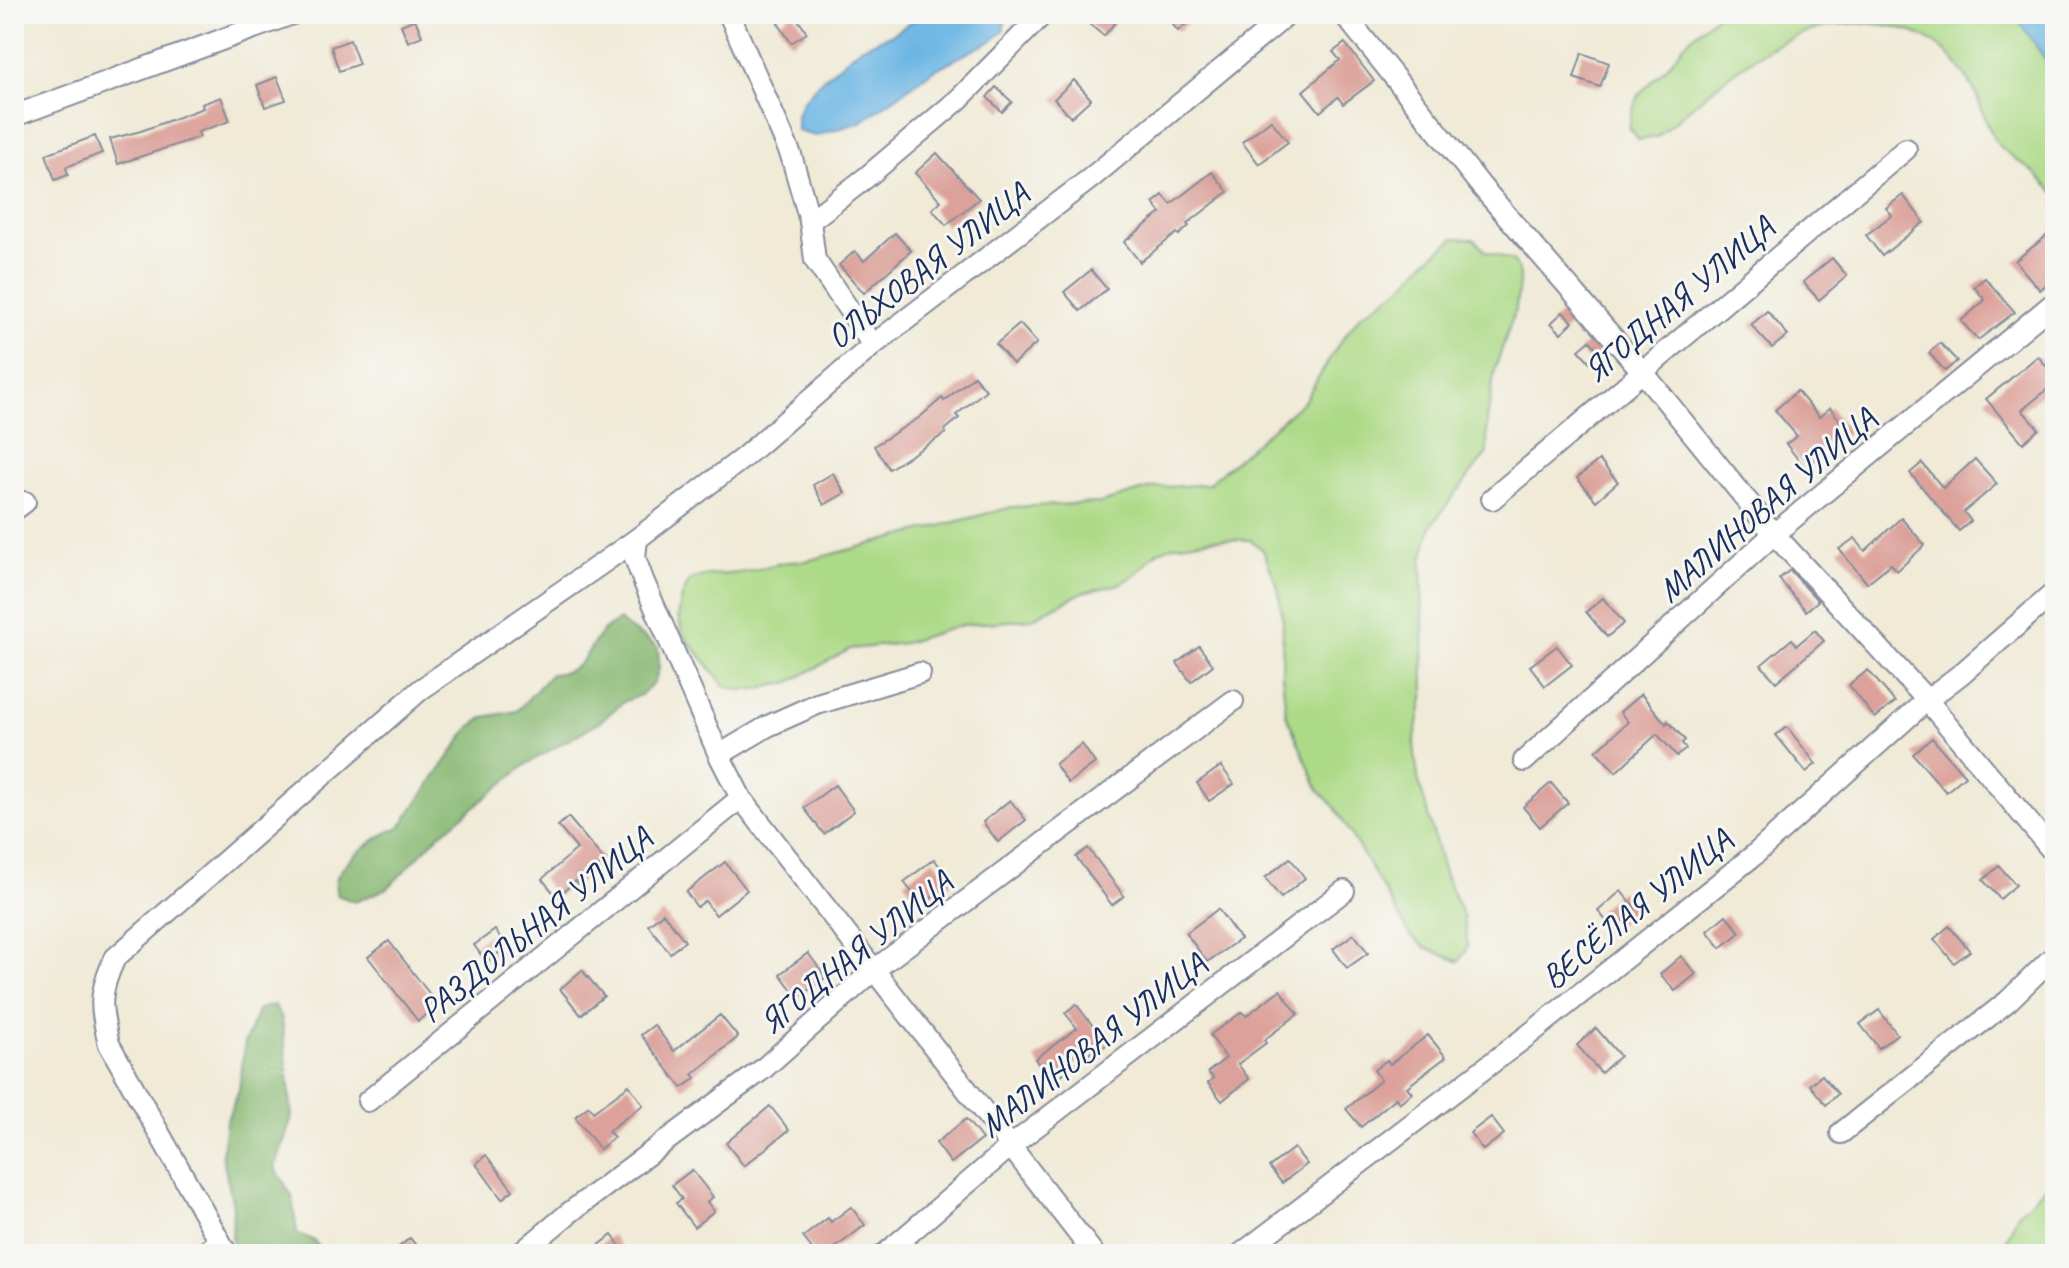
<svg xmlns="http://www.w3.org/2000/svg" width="2069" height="1268" viewBox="0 0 2069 1268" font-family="Caveat,sans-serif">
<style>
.green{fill:#adda87;stroke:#648472;stroke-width:2}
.forest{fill:#8aba74;stroke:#527469;stroke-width:2}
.water{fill:#6cb6e4;stroke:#4472a1;stroke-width:2}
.building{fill:#dba19a}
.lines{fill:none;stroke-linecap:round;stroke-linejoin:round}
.minor-casing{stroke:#868c9a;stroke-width:24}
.minor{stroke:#fff;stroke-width:20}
.labels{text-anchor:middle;stroke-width:6;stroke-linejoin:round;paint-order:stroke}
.street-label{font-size:34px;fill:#1b2f5e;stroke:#f6f6f2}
</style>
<rect width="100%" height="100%" fill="#f6f6f2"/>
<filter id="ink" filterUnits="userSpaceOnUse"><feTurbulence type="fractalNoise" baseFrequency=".0125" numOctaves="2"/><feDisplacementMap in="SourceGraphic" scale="16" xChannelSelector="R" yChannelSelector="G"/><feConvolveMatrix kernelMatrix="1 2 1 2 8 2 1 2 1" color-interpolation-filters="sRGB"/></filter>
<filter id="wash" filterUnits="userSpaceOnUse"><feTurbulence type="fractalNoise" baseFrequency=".006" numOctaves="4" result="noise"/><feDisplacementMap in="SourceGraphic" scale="32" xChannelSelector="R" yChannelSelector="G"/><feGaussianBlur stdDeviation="1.8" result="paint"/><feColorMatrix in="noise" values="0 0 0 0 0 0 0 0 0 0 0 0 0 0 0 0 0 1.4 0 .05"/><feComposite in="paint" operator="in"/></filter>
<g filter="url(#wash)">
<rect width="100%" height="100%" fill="#f0ead6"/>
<g class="green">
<path d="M1718 14H2010L2022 25 2049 65 2055 67V193C2046 185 2038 175 2028 168 2017 159 2004 153 1996 141 1986 126 1982 106 1974 90 1968 77 1952 57 1940 47 1923 34 1904 28 1884 25 1789 11 1722 81 1657 137L1639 140 1629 128 1632 111 1639 94 1667 67 1685 43Z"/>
<path d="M1454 238 1474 239 1485 251 1514 261 1520 275 1516 308 1495 369 1487 420V453L1431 526 1422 560 1424 693 1414 744 1418 778 1444 873 1463 916 1468 946 1459 962 1426 948 1411 936 1334 806 1319 791 1286 714 1282 675 1283 620 1278 588 1263 550 1250 540 1212 539 1175 545 1158 551 1133 577 1117 585 1083 592 1031 619 962 625 905 643 850 649 790 682 757 689 740 690 725 686 683 635 678 617 681 600 689 581C708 572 718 576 738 573 762 570 782 560 806 561L1012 507 1100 503 1152 488 1208 484 1305 400 1338 345 1360 316 1403 286 1425 262Z"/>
<polygon points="2055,1178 2055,1254 2000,1254 2018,1213"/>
</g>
<g class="forest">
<path d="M619 620C631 632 645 636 658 648L659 668 654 683 641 695 625 701 599 722 527 764 437 837 388 888 355 902 337 895C336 891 335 886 336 882 338 862 382 833 400 827L470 727 484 717 517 711 551 674C585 673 584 652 603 631 608 627 614 623 619 620Z"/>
<polygon points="274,1005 282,1019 292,1117 275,1168 292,1196 297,1233 313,1240 325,1254 238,1254 232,1241 233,1206 222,1154 226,1122 239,1090 245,1042 259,1009"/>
</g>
<g class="water">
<polygon points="937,14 1004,14 1006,16 1003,32 991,41 934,70 861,122 815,136 797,131 797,116 802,102 823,79 860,48 892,34 918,18"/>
<polygon points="2010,14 2055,14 2055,67 2049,65 2022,25"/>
</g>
<g id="blocks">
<g class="building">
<polygon points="791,14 794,14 807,33 791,43 778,23"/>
<polygon points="1077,14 1122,14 1104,36"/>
<polygon points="1164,14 1198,14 1178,31"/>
<polygon points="415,19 422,36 408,42 401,25"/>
<polygon points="350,40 359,64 339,71 331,47"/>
<polygon points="1345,43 1374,81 1343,104 1338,97 1320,112 1303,91 1340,60 1333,52"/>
<polygon points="1582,53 1609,63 1600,87 1574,78"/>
<polygon points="277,77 286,100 265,107 257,85"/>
<polygon points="1074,80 1091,99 1071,117 1054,99"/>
<polygon points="996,87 1012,102 1002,112 987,97"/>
<polygon points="221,97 230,121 198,132 200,137 118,164 110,139 141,131 203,108 202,104"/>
<polygon points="1271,120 1288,142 1259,164 1242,142"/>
<polygon points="95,136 102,153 66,167 68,175 55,180 46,154"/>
<polygon points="937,153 979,199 946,225 932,209 941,201 915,173"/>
<polygon points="1212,172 1228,192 1187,224 1189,226 1179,235 1177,233 1140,262 1124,242 1161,213 1153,203 1163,195 1171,204"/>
<polygon points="1903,195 1924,222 1882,256 1866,235 1892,215 1886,208"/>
<polygon points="2055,229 2055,277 2040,290 2015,261"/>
<polygon points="895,233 911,251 864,293 839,265 855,251 864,261"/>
<polygon points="1832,258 1847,276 1819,300 1803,282"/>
<polygon points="1091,270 1107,289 1080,311 1064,292"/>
<polygon points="1985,278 2015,312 1978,340 1961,321 1985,300 1974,287"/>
<polygon points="1767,311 1788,335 1772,348 1751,325"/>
<polygon points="1563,312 1573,322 1561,333 1551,323"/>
<polygon points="1020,324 1037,343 1013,364 996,344"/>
<polygon points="1590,341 1607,360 1596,369 1579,350"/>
<polygon points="1940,343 1957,361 1945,371 1929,353"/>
<polygon points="2038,356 2055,377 2055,383 2022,410 2039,429 2023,443 1986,399"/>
<polygon points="974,376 986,390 956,415 959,418 945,430 946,433 889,469 874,446 920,417 942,398 944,401"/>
<polygon points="1797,391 1819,417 1830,408 1849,432 1805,468 1786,444 1797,436 1775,410"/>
<polygon points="1975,459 1997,484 1964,512 1971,521 1959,531 1910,473 1922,463 1943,488"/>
<polygon points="1599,460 1618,482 1596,501 1577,478"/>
<polygon points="833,473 845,493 824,505 813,485"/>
<polygon points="1901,518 1925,545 1897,571 1891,564 1867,583 1839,549 1855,538 1865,551"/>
<polygon points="1790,570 1818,601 1806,611 1779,579"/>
<polygon points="1603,598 1624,623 1607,637 1586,612"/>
<polygon points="1815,630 1824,641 1776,682 1761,665 1792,639 1797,645"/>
<polygon points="1199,646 1213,665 1191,682 1177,663"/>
<polygon points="1557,646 1572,665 1545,686 1530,666"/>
<polygon points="1868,670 1895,702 1875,718 1849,685"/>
<polygon points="1641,694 1666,724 1668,721 1685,740 1682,743 1686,749 1677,756 1657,734 1616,772 1596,751 1628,722 1620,712"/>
<polygon points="1787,727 1816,764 1806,772 1776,735"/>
<polygon points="1932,738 1965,776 1946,792 1913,754"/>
<polygon points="1082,744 1095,763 1068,783 1055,764"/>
<polygon points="1221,766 1234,784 1209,801 1197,783"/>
<polygon points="1551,783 1568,803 1540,827 1523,807"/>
<polygon points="835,785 854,811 824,834 804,808"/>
<polygon points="1010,800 1026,820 998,842 983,822"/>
<polygon points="568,817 605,861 578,884 576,881 557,897 542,879 577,849 558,826"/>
<polygon points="1088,848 1124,896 1112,905 1076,857"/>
<polygon points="1290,858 1305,878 1281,898 1265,878"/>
<polygon points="934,859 952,882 922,905 904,882"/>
<polygon points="725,862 747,890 716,915 705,901 697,907 686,892"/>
<polygon points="1999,866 2016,885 2000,899 1983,880"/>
<polygon points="1621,891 1636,909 1613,929 1598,911"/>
<polygon points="1218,909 1240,939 1207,962 1186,933"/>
<polygon points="663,913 685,941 670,953 648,925"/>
<polygon points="1726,915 1740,932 1721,948 1707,931"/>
<polygon points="1949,926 1970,951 1954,963 1934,939"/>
<polygon points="495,930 507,947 486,962 474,945"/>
<polygon points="1354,934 1368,953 1347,968 1333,949"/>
<polygon points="389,941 438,1005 418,1021 368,957"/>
<polygon points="808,953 826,977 798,998 780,974"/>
<polygon points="1681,956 1696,974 1675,991 1660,974"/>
<polygon points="582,970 604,996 581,1015 560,989"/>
<polygon points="1280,990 1298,1014 1264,1040 1266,1043 1238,1064 1249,1079 1222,1101 1208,1083 1213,1078 1208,1072 1226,1058 1210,1035 1242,1012 1246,1016"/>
<polygon points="1076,1004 1107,1044 1096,1053 1094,1050 1052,1082 1035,1059 1077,1028 1065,1013"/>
<polygon points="1879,1010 1897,1034 1879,1048 1860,1024"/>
<polygon points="720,1015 738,1037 693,1074 696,1078 682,1088 641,1035 654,1025 674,1051"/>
<polygon points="1596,1028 1620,1056 1601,1073 1577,1045"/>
<polygon points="1428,1035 1446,1057 1407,1087 1412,1093 1399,1103 1396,1098 1361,1127 1346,1109 1381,1080 1374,1070 1387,1060 1390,1064"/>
<polygon points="1822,1075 1838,1094 1826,1105 1810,1085"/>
<polygon points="629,1085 643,1105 608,1131 614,1137 600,1149 575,1117 589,1106 593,1112"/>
<polygon points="770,1106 789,1130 744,1166 726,1143"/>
<polygon points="1491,1117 1504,1134 1483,1150 1470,1133"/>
<polygon points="966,1119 982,1139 951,1163 936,1143"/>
<polygon points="1294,1148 1307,1164 1282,1183 1269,1167"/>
<polygon points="486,1155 513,1190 502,1199 476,1164"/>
<polygon points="692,1170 713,1197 707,1202 714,1211 694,1227 676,1203 682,1199 672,1185"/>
<polygon points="851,1207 865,1225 835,1248 825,1254 816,1254 803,1237 828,1218 831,1222"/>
<polygon points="612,1235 626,1254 588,1254"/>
<polygon points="410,1238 423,1254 390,1254"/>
</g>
</g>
</g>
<g filter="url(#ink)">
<use href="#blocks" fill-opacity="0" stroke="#868c9a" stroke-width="2"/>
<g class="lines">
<defs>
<g id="minor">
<polyline points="729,14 791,155 810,221 815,260 873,345"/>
<polyline points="1344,14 1481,186 1642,371 1774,534 1927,700 2055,854"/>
<polyline points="14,116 292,14"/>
<polyline points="810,221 868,176 959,99 1043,14"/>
<polyline points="1492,499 1906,149"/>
<polyline points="14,510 25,502"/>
<polyline points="719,755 768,726 817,704 920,673"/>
<polyline points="1524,761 1774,534 2055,302"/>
<polyline points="368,1101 741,798"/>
<polyline points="1841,1133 2008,1001 2055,955"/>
<polyline points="203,1254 219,1242"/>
<path d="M227 1254 109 1044C100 1007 98 994 115 958L420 690 637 539"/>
<polyline points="520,1254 569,1213 763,1069 874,970 1233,701"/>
<polyline points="885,1254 1012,1145 1344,891"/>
<polyline points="1094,1254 741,798 719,755 643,580 635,558 637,539 743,458 873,345 1091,178 1288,14"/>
<polyline points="1241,1254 1531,1033 1753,856 1927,700 1961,674 2055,592"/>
</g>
</defs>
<use href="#minor" class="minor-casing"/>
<use href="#minor" class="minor"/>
</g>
</g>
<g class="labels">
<g class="street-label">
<text transform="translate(927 265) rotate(-38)" y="12">ОЛЬХОВАЯ УЛИЦА</text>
<text transform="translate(1678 299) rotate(-40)" y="12">ЯГОДНАЯ УЛИЦА</text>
<text transform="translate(1766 504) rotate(-41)" y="12">МАЛИНОВАЯ УЛИЦА</text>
<text transform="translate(1636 908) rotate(-39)" y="12">ВЕСЁЛАЯ УЛИЦА</text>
<text transform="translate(535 924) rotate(-39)" y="12">РАЗДОЛЬНАЯ УЛИЦА</text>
<text transform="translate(855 952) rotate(-39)" y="12">ЯГОДНАЯ УЛИЦА</text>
<text transform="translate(1092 1044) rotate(-38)" y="12">МАЛИНОВАЯ УЛИЦА</text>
</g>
</g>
<rect width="2069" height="1268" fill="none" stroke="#f6f6f2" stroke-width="48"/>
</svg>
